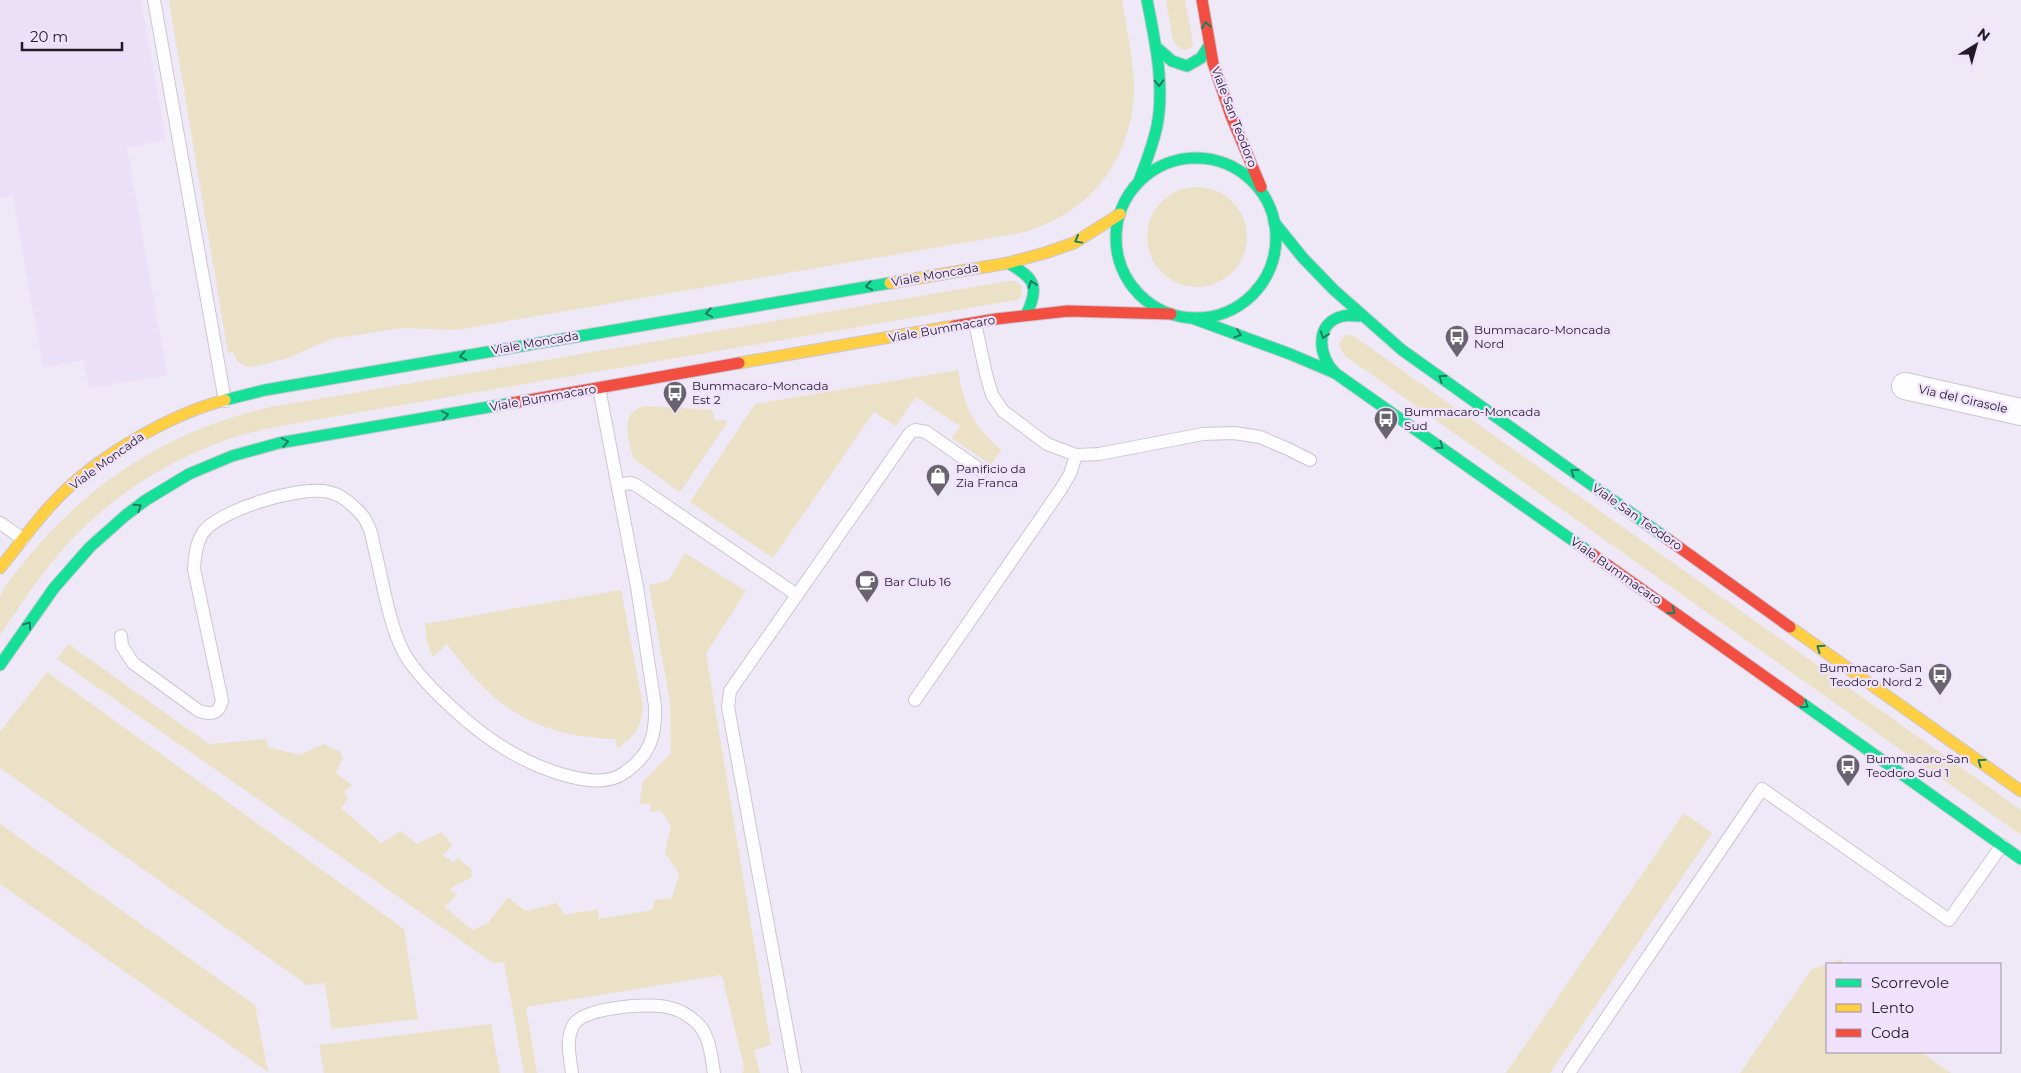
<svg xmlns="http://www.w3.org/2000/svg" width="2021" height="1073" viewBox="0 0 2021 1073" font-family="Montserrat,sans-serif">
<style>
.built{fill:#ecdff8}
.green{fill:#ebe1c7}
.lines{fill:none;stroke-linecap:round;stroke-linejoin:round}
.lane-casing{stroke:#ccc6d2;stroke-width:14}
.street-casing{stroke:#ccc6d2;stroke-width:28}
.fast-casing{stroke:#ccc6d2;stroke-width:13}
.slow-casing{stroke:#ccc6d2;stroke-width:13}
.jam-casing{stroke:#ccc6d2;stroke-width:13}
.lane{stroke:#fdfcfe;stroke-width:12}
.street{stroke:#fdfcfe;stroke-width:26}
.fast{stroke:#16e098;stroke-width:11}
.slow{stroke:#ffcf43;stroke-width:11}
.jam{stroke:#f24e42;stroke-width:11}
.oneway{stroke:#1b7e5e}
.labels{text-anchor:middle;stroke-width:4.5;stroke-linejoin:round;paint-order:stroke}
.street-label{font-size:12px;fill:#201b25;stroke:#f0e2fc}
.poi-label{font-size:12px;fill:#201b25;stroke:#f0e2fc;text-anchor:start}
</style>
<rect width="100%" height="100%" fill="#efe8f6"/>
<polygon class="built" points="0,0 141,0 166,140 127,148 167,375 89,388 84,360 43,367 13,196 0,198"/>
<g class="green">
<path d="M169 0H1122C1126 24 1131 48 1133 71 1139 121 1118 176 1077 206 1062 218 1044 225 1026 232L456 330 402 328 331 339 288 358 254 367 244 366 237 361 233 352 228 353Z"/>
<polygon points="1166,0 1185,0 1193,43 1192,47 1187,50 1182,50 1173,41"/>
<circle cx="1197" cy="237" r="50"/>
<path d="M1008 281H1016L1022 287 1021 297 1016 300 291 424C272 428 252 431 232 438 173 458 116 493 73 538 45 567 23 602 0 635 0 623 0 608 0 597 2 588 23 564 29 556 92 480 174 428 271 407Z"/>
<polygon points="1346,335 1352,335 1358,339 2021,810 2021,835 1344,355 1339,344 1342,339"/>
<path d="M958 370C964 407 973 425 1001 450L991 465 952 438 960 426 916 397 896 426 874 412 773 558 690 502 755 404Z"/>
<path d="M647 406 712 410 715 421 726 420 727 423 680 492 634 459C628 439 618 410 647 406Z"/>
<polygon points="685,553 746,591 706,653 771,1045 754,1050 760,1073 742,1073 744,1067 722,975 526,1007 537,1073 524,1073 504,962 493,963 57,659 68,644 209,744 267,739 268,747 300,755 323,744 340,752 343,758 336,773 352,785 344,792 348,798 341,808 381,843 401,831 417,844 442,832 452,845 443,855 453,862 458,858 471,869 472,877 449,889 457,894 445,907 472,930 488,923 508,897 525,911 557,903 565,915 598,909 599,919 652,910 655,900 672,898 679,874 665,852 671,826 661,811 650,812 651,804 639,804 643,782 671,753 670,702 649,585 668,581"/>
<path d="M621 590 643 705C642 727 634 737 617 749L616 739C534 736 494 708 447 644L433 657 427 642 425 624Z"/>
<polygon points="47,672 404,929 418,1019 332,1029 325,983 307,985 0,768 0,732"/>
<polygon points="1684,813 1712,833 1550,1073 1506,1073"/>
<polygon points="0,824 255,1005 268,1072 0,884"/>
<polygon points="1843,959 1840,964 1827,964 1827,982 1826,984 1827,986 1827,1052 1921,1052 1951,1073 1740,1073 1812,969"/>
<polygon points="491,1024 500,1073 324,1073 319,1045"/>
</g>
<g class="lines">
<defs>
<g id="lane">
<polyline points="154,0 225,401"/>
<polyline points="975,323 986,374 992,395 1003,411 1047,444 1076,455 1099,454 1203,434 1234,433 1260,437 1288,449 1310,460"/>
<polyline points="618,485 630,483 636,485 797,595"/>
<polyline points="0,523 23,539"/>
<path d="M121 636 122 646 133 663 199 711C211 715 219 714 222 701L194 569C195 556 196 541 205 530 224 509 301 485 329 492 338 494 348 501 354 507 360 512 365 518 368 525 372 533 373 542 375 551 383 582 388 620 402 649 417 680 474 730 504 748 531 765 595 794 624 773 650 755 656 737 655 706L637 587 599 388"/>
<polyline points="915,700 1061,489 1070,474 1076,455"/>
<path d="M572 1073C570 1058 565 1038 574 1024 586 1007 648 1003 667 1007 677 1009 689 1015 697 1023 710 1035 711 1056 714 1073"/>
<polyline points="795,1073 728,707 730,691 910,433 915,430 926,432 982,471"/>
<polyline points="1569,1073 1762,789 1949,920 2002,845"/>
</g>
<polyline id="street" points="1905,386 2021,412"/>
<g id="fast">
<polyline points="1156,47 1172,61 1187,66 1201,58 1210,44"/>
<circle cx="1196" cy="238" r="80"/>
<path d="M1139 181C1146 163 1153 145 1157 126 1165 85 1155 41 1147 0"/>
<polyline points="1274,222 1303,258 1334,290 1402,350 1669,540"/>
<path d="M1008 263C1035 278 1040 287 1026 315"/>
<polyline points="1192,318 1290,354 1335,373 1592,554"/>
<path d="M1335 373C1318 356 1314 323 1343 316 1348 315 1354 316 1359 316"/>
<polyline points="225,400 265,390 890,283"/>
<polyline points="0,665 54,588 90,547 126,515 146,500 189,474 232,456 279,443 512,403"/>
<polyline points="1799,701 2021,859"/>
</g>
<g id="slow">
<polyline points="890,283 1008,263 1045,253 1074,243 1120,214"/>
<polyline points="739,363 954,326"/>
<path d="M0 568C18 546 34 523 53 503 93 459 168 415 225 400"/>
<polyline points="1790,627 2021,791"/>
</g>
<g id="jam">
<polyline points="1202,0 1213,63 1231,116 1261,187"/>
<polyline points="954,326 996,319 1068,311 1171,314"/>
<polyline points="512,403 739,363"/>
<polyline points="1669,540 1790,627"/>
<polyline points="1592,554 1799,701"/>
</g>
</defs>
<use href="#lane" class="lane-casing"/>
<use href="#street" class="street-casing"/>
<use href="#fast" class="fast-casing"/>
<use href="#slow" class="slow-casing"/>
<use href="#jam" class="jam-casing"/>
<use href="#lane" class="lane"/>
<use href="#street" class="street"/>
<use href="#fast" class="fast"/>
<use href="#slow" class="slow"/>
<use href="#jam" class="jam"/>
</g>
<defs><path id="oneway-chevron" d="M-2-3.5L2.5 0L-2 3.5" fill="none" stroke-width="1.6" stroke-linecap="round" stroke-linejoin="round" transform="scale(1.25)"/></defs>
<g class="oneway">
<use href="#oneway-chevron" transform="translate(1206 25) rotate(-100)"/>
<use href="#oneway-chevron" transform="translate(1159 83) rotate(89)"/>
<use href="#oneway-chevron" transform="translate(1078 240) rotate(151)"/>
<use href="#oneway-chevron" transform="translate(1032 284) rotate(-110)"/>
<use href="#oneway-chevron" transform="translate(869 286) rotate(170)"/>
<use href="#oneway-chevron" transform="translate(709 313) rotate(170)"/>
<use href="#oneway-chevron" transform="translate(1238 334) rotate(19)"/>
<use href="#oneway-chevron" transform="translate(1324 335) rotate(110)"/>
<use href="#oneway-chevron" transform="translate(463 356) rotate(170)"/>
<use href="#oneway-chevron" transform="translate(1442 378) rotate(-145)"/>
<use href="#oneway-chevron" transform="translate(445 415) rotate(-10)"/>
<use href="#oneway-chevron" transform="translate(285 442) rotate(-11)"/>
<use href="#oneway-chevron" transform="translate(1440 446) rotate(35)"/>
<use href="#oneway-chevron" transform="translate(1574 472) rotate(-145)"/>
<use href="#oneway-chevron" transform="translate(138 507) rotate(-34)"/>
<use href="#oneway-chevron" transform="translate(1672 611) rotate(35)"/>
<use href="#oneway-chevron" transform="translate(28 625) rotate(-55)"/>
<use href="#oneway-chevron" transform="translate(1820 648) rotate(-145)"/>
<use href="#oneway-chevron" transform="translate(1805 705) rotate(35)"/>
<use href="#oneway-chevron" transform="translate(1981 762) rotate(-145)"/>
</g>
<defs>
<symbol id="bus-pin" viewBox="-11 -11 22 30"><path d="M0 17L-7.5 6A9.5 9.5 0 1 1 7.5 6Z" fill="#68636e" stroke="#f0e2fc"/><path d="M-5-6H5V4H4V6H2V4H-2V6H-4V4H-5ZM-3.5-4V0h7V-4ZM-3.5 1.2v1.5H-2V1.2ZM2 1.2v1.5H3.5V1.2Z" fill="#fff"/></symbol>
<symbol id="shop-pin" viewBox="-11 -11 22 30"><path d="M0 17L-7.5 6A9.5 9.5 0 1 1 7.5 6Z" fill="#68636e" stroke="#f0e2fc"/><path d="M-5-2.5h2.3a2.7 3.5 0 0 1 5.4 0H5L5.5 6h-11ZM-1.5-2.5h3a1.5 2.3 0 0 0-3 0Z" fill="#fff"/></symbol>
<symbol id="cafe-pin" viewBox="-11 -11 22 30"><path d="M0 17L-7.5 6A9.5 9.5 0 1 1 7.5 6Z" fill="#68636e" stroke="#f0e2fc"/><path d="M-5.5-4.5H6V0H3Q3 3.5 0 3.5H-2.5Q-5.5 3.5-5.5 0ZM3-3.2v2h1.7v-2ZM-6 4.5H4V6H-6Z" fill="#fff"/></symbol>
</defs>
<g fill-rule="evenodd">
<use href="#bus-pin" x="1443" y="323" width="28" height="38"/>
<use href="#bus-pin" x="661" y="379" width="28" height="38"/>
<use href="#bus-pin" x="1372" y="405" width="28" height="38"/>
<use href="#shop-pin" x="924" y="462" width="28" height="38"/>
<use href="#cafe-pin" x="853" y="568" width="28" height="38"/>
<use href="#bus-pin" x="1926" y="661" width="28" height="38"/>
<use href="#bus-pin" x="1834" y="752" width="28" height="38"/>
</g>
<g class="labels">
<g class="street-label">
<text transform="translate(1234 117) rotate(69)" y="4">Viale San Teodoro</text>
<text transform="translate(935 275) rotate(-10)" y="4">Viale Moncada</text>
<text transform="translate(942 329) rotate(-10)" y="4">Viale Bummacaro</text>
<text transform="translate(535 343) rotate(-10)" y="4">Viale Moncada</text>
<text transform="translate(543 398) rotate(-10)" y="4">Viale Bummacaro</text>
<text transform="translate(1963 399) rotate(13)" y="4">Via del Girasole</text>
<text transform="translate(107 461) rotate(-36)" y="4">Viale Moncada</text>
<text transform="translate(1637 517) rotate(35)" y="4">Viale San Teodoro</text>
<text transform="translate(1616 571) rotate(35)" y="4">Viale Bummacaro</text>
</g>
<g class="poi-label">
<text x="1474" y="334">Bummacaro-Moncada<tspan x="1474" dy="14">Nord</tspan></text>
<text x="692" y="390">Bummacaro-Moncada<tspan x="692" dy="14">Est 2</tspan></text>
<text x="1404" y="416">Bummacaro-Moncada<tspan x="1404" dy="14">Sud</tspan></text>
<text x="956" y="473">Panificio da<tspan x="956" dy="14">Zia Franca</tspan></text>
<text x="884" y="586">Bar Club 16</text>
<text x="1922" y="672" text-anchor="end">Bummacaro-San<tspan x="1922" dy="14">Teodoro Nord 2</tspan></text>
<text x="1866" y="763">Bummacaro-San<tspan x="1866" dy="14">Teodoro Sud 1</tspan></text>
</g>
</g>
<rect x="1826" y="963" width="175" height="90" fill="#f0e2fc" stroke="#9d92a6"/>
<rect x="1836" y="979" width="25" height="8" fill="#16e098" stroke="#9d92a6"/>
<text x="1871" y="988" font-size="15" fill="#201b25">Scorrevole</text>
<rect x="1836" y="1004" width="25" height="8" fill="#ffcf43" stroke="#9d92a6"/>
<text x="1871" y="1013" font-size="15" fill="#201b25">Lento</text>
<rect x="1836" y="1029" width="25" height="8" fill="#f24e42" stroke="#9d92a6"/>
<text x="1871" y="1038" font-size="15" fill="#201b25">Coda</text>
<g transform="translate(1976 45) rotate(37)" stroke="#f0e2fc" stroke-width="4" paint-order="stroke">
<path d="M0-4L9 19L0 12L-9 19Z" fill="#201b25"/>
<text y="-8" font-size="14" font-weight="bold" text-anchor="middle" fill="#201b25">N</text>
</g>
<path d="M22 42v8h100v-8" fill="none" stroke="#201b25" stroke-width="2.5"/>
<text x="30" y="42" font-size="15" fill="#201b25" stroke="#f0e2fc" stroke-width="4" paint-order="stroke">20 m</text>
</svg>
